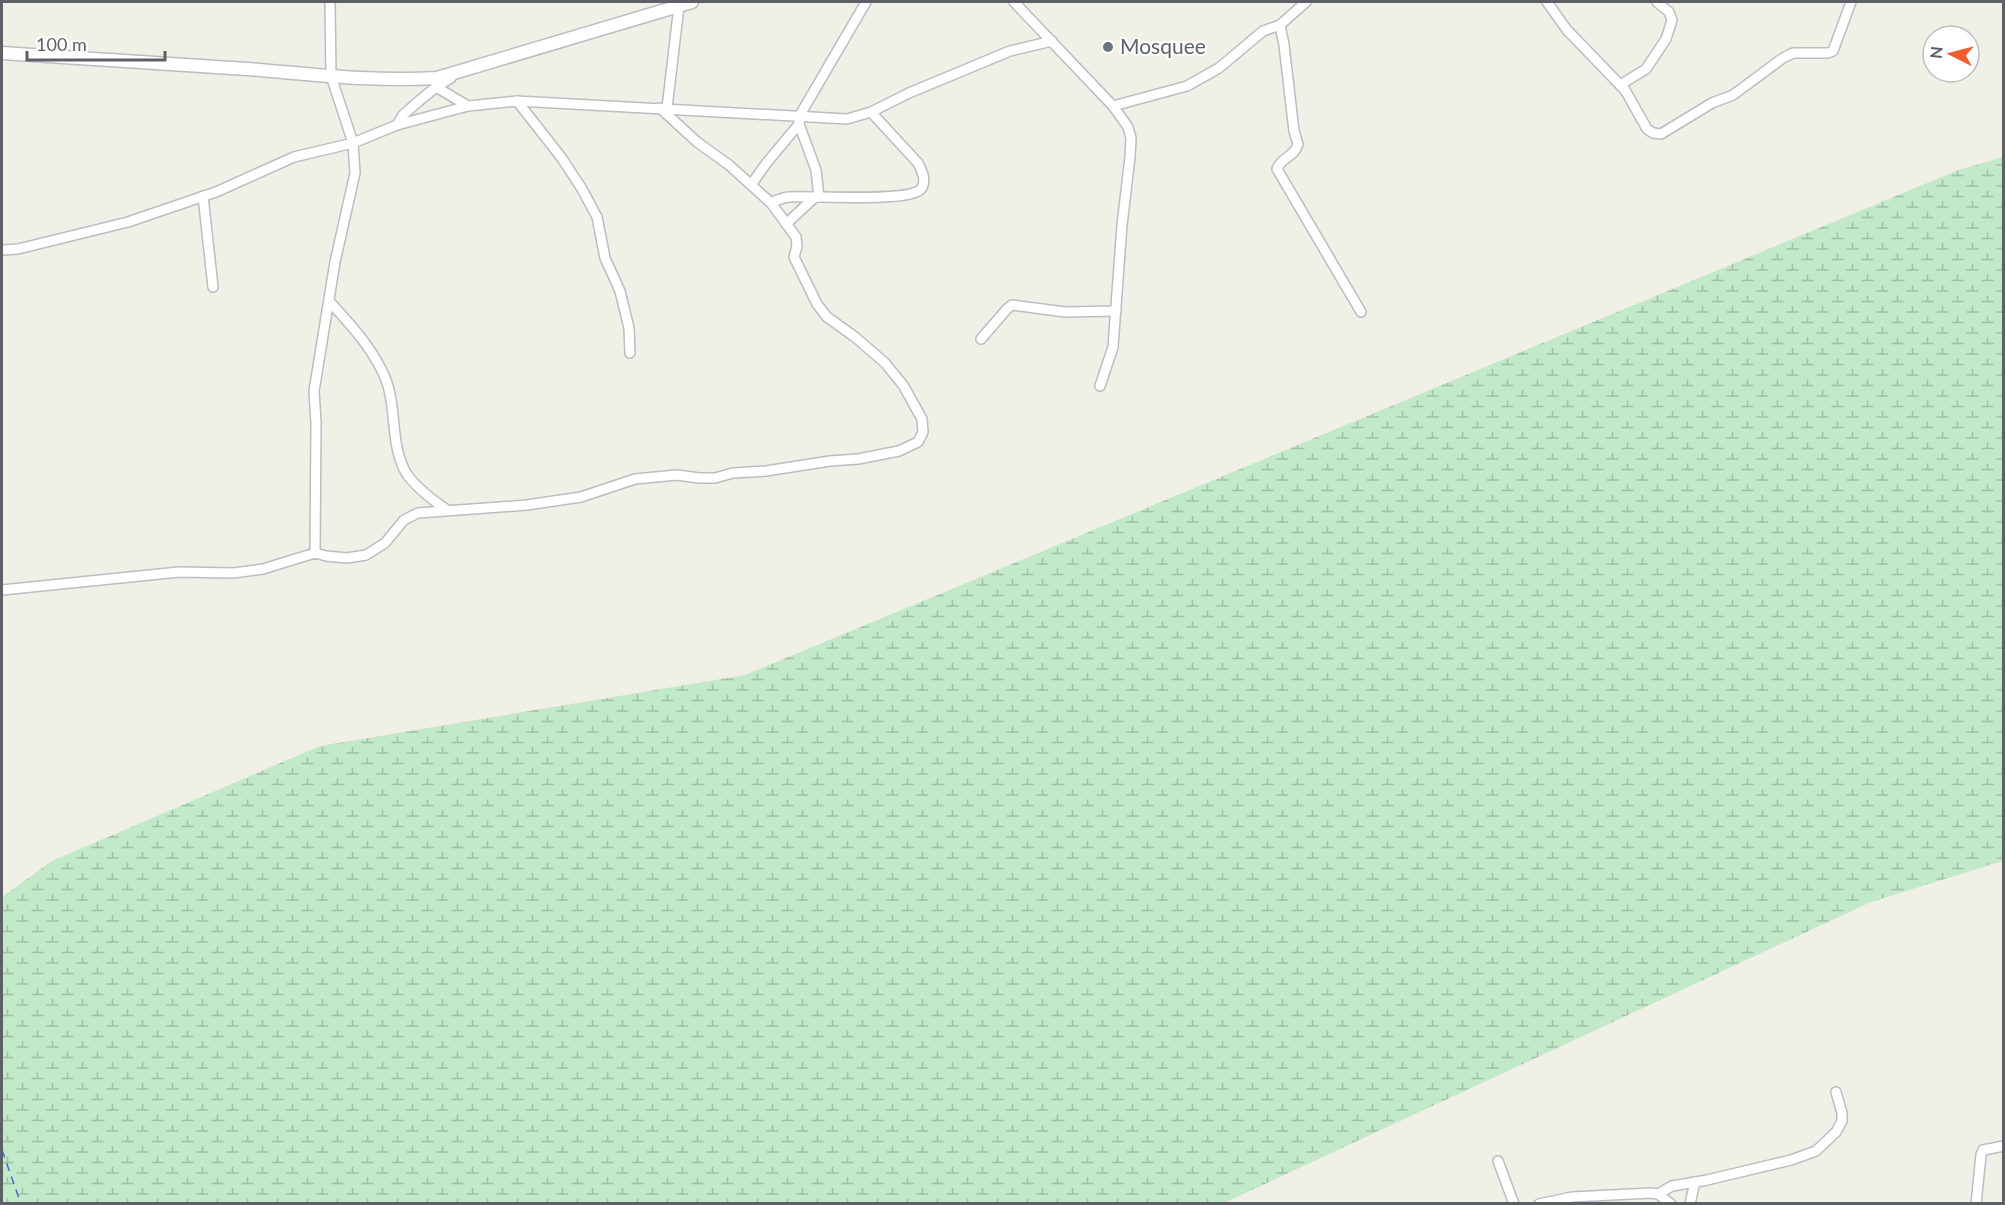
<svg xmlns="http://www.w3.org/2000/svg" width="2005" height="1205" viewBox="0 0 2005 1205" font-family="Lato,sans-serif">
<style>
.wetland{fill:url(#wetland-marsh)}
.lines{fill:none;stroke-linecap:round;stroke-linejoin:round}
.ferry{stroke:#426eca;stroke-width:1.5;stroke-dasharray:8 6;stroke-linecap:butt}
.minor-casing{stroke:#bbbdc2;stroke-width:12}
.tertiary-casing{stroke:#bbbdc2;stroke-width:15}
.minor{stroke:#fff;stroke-width:9}
.tertiary{stroke:#fff;stroke-width:12}
.worship-dot{fill:#6b7280;stroke:#fff;stroke-width:2}
.labels{text-anchor:middle;stroke-width:4.5;stroke-linejoin:round;paint-order:stroke}
.worship-label{font-size:21px;fill:#5b616d;stroke:#fff;text-anchor:start}
</style>
<defs>
<pattern id="wetland-marsh" width="20" height="14" patternUnits="userSpaceOnUse" patternTransform="scale(1.5)"><rect width="20" height="14" fill="#c2e9c8"/><path d="M1 5h8M5 5V1M11 12h8M15 12V8" fill="none" stroke="#a1c0a6"/></pattern>
</defs>
<rect width="100%" height="100%" fill="#f1f0e6"/>
<polygon class="wetland" points="2003,157 2003,861 1871,902 1224,1203 2,1203 2,897 52,861 320,746 745,675 1956,171"/>
<g class="lines">
<polyline class="ferry" points="2,1150 21,1204"/>
<defs>
<g id="minor">
<polyline points="1014,2 1113,106 1128,127 1131,138 1130,157 1122,225 1113,347 1100,386"/>
<polyline points="1547,2 1567,30 1625,90 1647,129 1653,133 1661,134 1712,103 1733,95 1783,58 1793,53 1828,53 1833,51 1851,2"/>
<path d="M1280 25 1284 45 1294 131 1298 144C1295 157 1281 157 1277 169L1361 312"/>
<polyline points="1620,85 1646,69 1666,39 1672,20 1669,12 1657,2"/>
<polyline points="436,87 468,106"/>
<polyline points="517,101 561,157 582,189 597,217 605,258 620,291 629,328 630,353"/>
<polyline points="1113,106 1187,86 1219,68 1263,31 1280,25 1306,2"/>
<polyline points="667,108 679,6"/>
<polyline points="397,125 468,106 517,101 847,119 871,112 909,93 1010,51 1052,41"/>
<polyline points="751,185 765,165 799,124"/>
<polyline points="203,196 213,287"/>
<polyline points="819,197 816,170 799,124 800,115 866,2"/>
<path d="M771 203C777 200 782 198 788 197 810 195 909 203 921 189 927 181 922 171 918 163L871 112"/>
<polyline points="786,224 815,197"/>
<polyline points="2,250 18,249 128,222 216,192 294,157 353,143 397,125 403,115 419,101 436,87 451,78"/>
<path d="M329 301C349 323 369 344 382 371 398 401 389 438 404 469 411 484 434 501 447 510"/>
<polyline points="981,339 1007,309 1012,305 1065,312 1116,311"/>
<polyline points="315,553 316,423 314,391 335,262 355,173 353,143 331,76 330,2"/>
<polyline points="2,590 179,572 233,573 263,569 315,553 326,556 347,558 366,555 385,543 404,520 418,513 527,505 581,497 635,479 677,475 699,478 715,478 733,473 766,471 830,461 858,459 899,451 918,442 923,432 922,419 903,385 885,363 855,337 827,317 817,304 794,257 797,246 796,237 771,203 729,165 697,142 660,108"/>
<polyline points="1498,1161 1514,1204"/>
<polyline points="1658,1194 1672,1186 1707,1180 1791,1160 1816,1151 1836,1132 1842,1121 1842,1113 1836,1092"/>
<polyline points="1539,1204 1572,1197 1651,1193 1658,1194 1671,1204"/>
<polyline points="1690,1204 1695,1182"/>
<polyline points="1976,1204 1981,1155 1983,1150 2004,1146"/>
</g>
<path id="tertiary" d="M2 53C83 58 165 63 247 69 310 74 373 82 437 78L692 2"/>
</defs>
<use href="#minor" class="minor-casing"/>
<use href="#tertiary" class="tertiary-casing"/>
<use href="#minor" class="minor"/>
<use href="#tertiary" class="tertiary"/>
</g>
<circle class="worship-dot" cx="1108" cy="47" r="6"/>
<g class="labels">
<g class="worship-label">
<text x="1120" y="54">Mosquee</text>
</g>
</g>
<rect width="2005" height="1205" fill="none" stroke="#5e6067" stroke-width="6"/>
<g transform="translate(1951 54) rotate(276)"><circle r="28" fill="#ffffff" stroke="#bfbfc2" stroke-width="1.5"/>
<path d="M0-4.5L10 22L0 15L-10 22Z" fill="#f25b2a"/>
<text y="-9" font-size="16" font-weight="bold" text-anchor="middle" fill="#5e6067">N</text>
</g>
<path d="M27 51v9h138v-9" fill="none" stroke="#5e6067" stroke-width="3"/>
<text x="36" y="51" font-size="18" fill="#5e6067" stroke="#ffffff" stroke-width="4.5" paint-order="stroke">100 m</text>
</svg>
